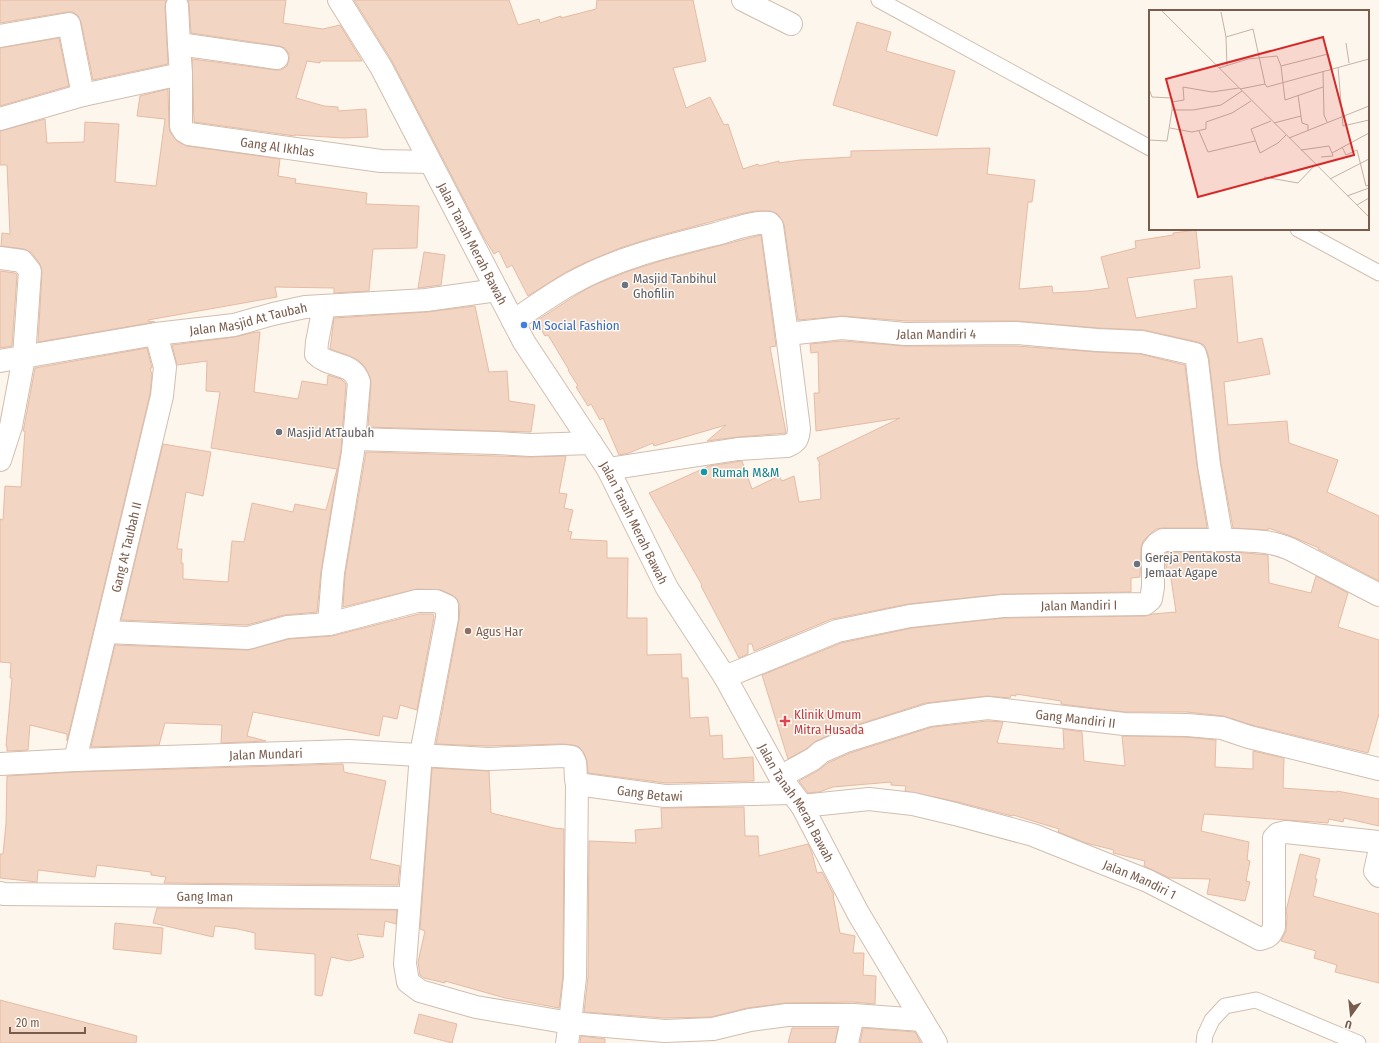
<svg xmlns="http://www.w3.org/2000/svg" width="1379" height="1043" viewBox="0 0 1379 1043" font-family="'Fira Sans Condensed',sans-serif">
<style>
.building{fill:#f3d5c3;stroke:#e6bba3}
.lines{fill:none;stroke-linecap:round;stroke-linejoin:round}
.service-casing{stroke:#d1beb0;stroke-width:17}
.minor-casing{stroke:#d1beb0;stroke-width:24}
.service{stroke:#fff;stroke-width:15}
.minor{stroke:#fff;stroke-width:22}
.worship-dot{fill:#6b7280;stroke:#fffaf3;stroke-width:1.5}
.shop-dot{fill:#3f7fe0;stroke:#fffaf3;stroke-width:1.5}
.culture-dot{fill:#0f9aa8;stroke:#fffaf3;stroke-width:1.5}
.education-dot{fill:#8d6e63;stroke:#fffaf3;stroke-width:1.5}
.health-dot{fill:#e0444e;stroke:#fffaf3;stroke-width:1.5}
.labels{text-anchor:middle;stroke-width:3;stroke-linejoin:round;paint-order:stroke}
.street-label{font-size:13px;fill:#7a5c4d;stroke:#fffaf3}
.worship-label{font-size:13px;fill:#5b616d;stroke:#fffaf3;text-anchor:start}
.shop-label{font-size:13px;fill:#366cbe;stroke:#fffaf3;text-anchor:start}
.culture-label{font-size:13px;fill:#0d838f;stroke:#fffaf3;text-anchor:start}
.education-label{font-size:13px;fill:#785e54;stroke:#fffaf3;text-anchor:start}
.health-label{font-size:13px;fill:#be3a42;stroke:#fffaf3;text-anchor:start}
.inset-road{fill:none;stroke:#c5b3a7;stroke-width:1}
.view{fill:#d62828;fill-opacity:0.15;stroke:#d62828;stroke-width:2}
.inset-edge{fill:none;stroke:#7a5c4d;stroke-width:2}
</style>
<rect width="100%" height="100%" fill="#fdf6ec"/>
<g class="building">
<polygon points="0,0 166,0 165,7 168,64 93,80 81,22 78,16 73,12 67,12 0,23"/>
<polygon points="188,0 286,0 283,23 323,29 340,25 362,61 320,61 320,63 307,61 296,98 324,106 338,107 338,111 366,109 368,137 344,138 295,135 295,136 194,122 192,59 276,70 281,70 287,66 289,59 289,54 285,48 279,46 191,33 189,5"/>
<polygon points="354,0 509,0 518,25 539,19 540,23 561,16 561,18 596,9 597,0 693,0 706,61 673,68 686,108 710,97 724,125 728,124 743,169 758,164 759,166 779,161 779,163 800,160 851,157 851,151 990,148 987,174 1035,180 1032,202 1028,202 1019,289 1052,286 1053,293 1087,291 1109,288 1101,257 1136,248 1135,241 1173,235 1173,233 1196,230 1200,268 1127,278 1136,318 1197,308 1194,280 1232,276 1238,343 1262,338 1270,374 1224,382 1228,425 1287,421 1289,443 1338,460 1327,492 1379,516 1379,581 1318,549 1319,548 1288,535 1268,528 1268,530 1233,528 1221,463 1209,359 1207,351 1204,345 1198,342 1143,330 1098,328 1017,321 906,321 843,316 798,320 784,224 778,214 770,211 755,211 740,214 658,236 620,248 584,263 566,272 528,296 512,265 507,268 499,251 494,254 483,236 392,61"/>
<polygon points="857,22 891,32 886,51 955,71 937,136 833,105"/>
<polygon points="59,38 69,86 0,106 0,48"/>
<polygon points="168,89 169,126 170,132 178,142 187,146 280,159 278,176 296,179 295,183 367,193 366,204 419,206 417,248 373,249 369,291 334,293 334,288 275,287 277,297 148,320 148,321 155,322 38,342 42,272 40,264 32,253 24,249 1,246 2,233 10,234 7,165 0,165 0,131 45,119 47,143 84,142 85,122 119,124 115,182 156,186 165,119 137,116 140,96"/>
<polygon points="761,235 776,346 770,347 786,433 737,437 707,441 726,425 654,446 653,443 629,453 619,455 603,418 600,420 591,404 588,406 576,387 578,386 568,370 569,370 548,335 545,336 536,321 578,294 594,285 629,271 664,260"/>
<polygon points="424,252 445,255 441,285 418,288"/>
<polygon points="0,271 15,273 17,275 12,346 0,348"/>
<polygon points="475,306 489,372 507,371 509,401 535,405 531,432 368,427 371,383 370,377 365,367 358,360 350,356 330,349 334,318 427,312"/>
<polygon points="256,332 260,332 254,392 298,399 302,381 327,385 328,375 341,379 346,384 341,450 321,571 317,612 284,615 247,625 121,620 163,444 211,452 203,496 186,492 177,549 182,549 181,563 183,563 183,579 228,582 232,541 244,542 252,503 293,512 295,504 326,510 337,469 211,448 220,392 206,391 207,361 177,365 172,345 235,337"/>
<polygon points="842,341 905,346 1016,346 1096,352 1140,354 1185,365 1197,466 1207,528 1163,528 1156,529 1150,534 1143,541 1141,548 1140,577 1131,578 1131,592 1003,594 908,604 832,619 754,651 752,644 748,644 748,654 739,658 701,586 702,585 649,493 709,466 742,461 752,489 779,476 782,481 794,476 799,502 821,499 819,464 820,464 817,458 900,418 816,431 814,393 819,393 818,352 811,353 810,344"/>
<polygon points="147,348 152,368 150,368 152,375 150,394 67,741 67,734 30,725 28,750 7,751 7,746 6,746 12,678 10,678 11,663 0,662 0,519 3,520 5,486 21,487 25,431 23,431 24,427 35,368"/>
<polygon points="366,452 530,457 566,456 559,493 567,494 564,508 573,510 568,531 572,532 570,539 607,541 607,558 628,558 627,618 647,618 647,655 681,654 682,678 688,678 690,718 708,717 710,736 722,735 723,759 753,757 754,781 666,783 588,773 587,761 584,753 579,747 573,745 562,744 488,746 436,744 459,620 460,606 457,599 452,595 441,590 417,589 343,607 345,575"/>
<polygon points="1167,552 1235,552 1268,555 1269,583 1311,593 1316,576 1348,593 1338,627 1379,640 1379,714 1368,753 1252,725 1223,716 1187,712 1125,712 1061,704 1061,701 1016,694 1016,696 1011,695 1010,698 987,696 925,703 841,730 816,741 806,749 788,759 762,675 841,643 912,628 1004,618 1145,616 1153,614 1176,612 1170,572 1166,573 1166,553"/>
<polygon points="419,614 433,614 434,617 417,710 400,705 397,719 383,716 379,736 253,712 247,736 266,741 221,743 222,725 165,723 159,745 91,747 115,645 248,650 289,639 332,636"/>
<polygon points="988,721 1003,722 997,743 1064,749 1063,729 1082,732 1084,761 1125,766 1122,736 1186,737 1216,740 1215,767 1253,769 1253,751 1284,758 1283,788 1337,792 1337,791 1379,799 1379,826 1344,818 1343,822 1329,819 1328,823 1204,814 1201,831 1249,842 1247,860 1250,861 1246,881 1250,882 1245,901 1207,894 1210,879 1170,878 1144,866 1145,861 1113,853 1114,850 1086,843 1058,832 1059,829 1013,815 1012,816 958,802 905,791 906,786 891,785 891,782 833,787 819,792 808,793 799,781 819,770 828,763 850,753 932,727"/>
<polygon points="342,764 343,764 344,772 386,781 370,859 400,866 398,885 164,883 166,877 151,875 151,872 97,865 95,877 38,870 37,882 0,878 0,854 3,854 6,824 7,776 76,772"/>
<polygon points="432,768 489,771 491,813 554,828 564,829 563,976 559,1008 505,998 445,981 445,983 424,978 420,975 418,962 425,931 420,929"/>
<polygon points="744,807 745,836 758,836 759,856 808,844 812,853 817,873 822,872 834,895 833,895 840,933 855,936 853,953 864,953 863,975 876,976 875,1004 853,1002 785,1003 747,1008 711,1017 665,1018 584,1012 588,977 589,841 636,843 635,830 662,828 661,808"/>
<polygon points="1300,854 1320,859 1315,879 1317,879 1313,896 1379,914 1379,983 1335,972 1337,965 1314,958 1316,951 1281,941 1286,931 1287,916 1286,911"/>
<polygon points="157,908 397,910 396,924 385,921 383,937 357,934 364,957 349,961 331,957 322,996 315,995 315,954 255,949 255,933 238,929 215,926 213,937 153,923"/>
<polygon points="115,923 163,928 161,954 113,949"/>
<polygon points="0,1000 137,1036 136,1043 0,1043"/>
<polygon points="419,1014 457,1024 452,1043 414,1033"/>
<polygon points="792,1028 838,1028 835,1043 788,1043"/>
<polygon points="863,1028 915,1032 921,1043 860,1043"/>
<polygon points="581,1036 605,1039 605,1043 580,1043"/>
</g>
<g class="lines">
<defs>
<g id="service">
<polyline points="879,0 1150,148"/>
<polyline points="1298,229 1379,273"/>
<polyline points="1204,1043 1205,1035 1212,1020 1225,1006 1256,1000 1358,1043"/>
</g>
<g id="minor">
<path id="s1" d="M339 0 381 67 524 342 608 469 667 588 725 677 780 777 802 806 858 913 936 1043"/>
<polyline points="743,0 791,24"/>
<polyline points="177,6 179,44"/>
<polyline points="0,36 69,24 83,95"/>
<path id="s2" d="M181 74V126L184 131 189 134 381 161 430 162"/>
<polyline points="0,119 83,95 181,74 179,44 277,58"/>
<polyline points="0,258 22,261 30,271 24,357 11,426 0,460"/>
<path d="M324 306 317 342 316 354C330 368 352 361 359 382L353 452 333 573 329 624"/>
<path d="M513 321C533 308 552 294 572 283 617 258 667 246 716 234 731 230 754 221 769 223L772 226 787 334 799 429C798 439 797 442 787 446L738 449 608 469"/>
<path id="s3" d="M787 334 842 328 905 334 1016 333 1097 340 1142 342 1195 354 1197 361 1209 465 1222 540"/>
<path id="s4" d="M0 361 156 334 234 325 273 314 305 307 426 300 497 290"/>
<polyline points="354,439 496,443 531,445 591,443"/>
<polyline points="106,632 248,638 287,627 329,624 417,601 436,601 447,606 447,618 421,754 405,964 408,982 420,991 476,1007 570,1023 665,1031 713,1029 750,1020 787,1015 853,1015 922,1020"/>
<path id="s5" d="M725 677 837 631 910 616 1003 606 1145 604 1151 599 1153 587V549L1157 544 1163 540C1187 540 1211 540 1235 540 1255 541 1272 541 1290 549L1379 595"/>
<path id="s6" d="M75 760 162 396 165 367 156 334"/>
<path id="s7" d="M0 764 75 760 349 751 488 759 563 756 572 757C578 764 574 775 577 784L665 796 791 793"/>
<path id="s8" d="M780 777 813 759 821 752 846 741 929 715 988 708 1124 724 1187 725 1222 728 1249 737 1379 769"/>
<path id="s9" d="M802 806 869 799 913 804 955 814 1033 835 1148 881 1260 939C1269 937 1271 935 1274 927V838L1278 834 1286 832 1379 842"/>
<polyline points="1379,853 1375,871 1379,876"/>
<path id="s10" d="M0 893 4 894 409 898"/>
<polyline points="567,1043 570,1023 575,977 577,784"/>
<polyline points="847,1043 853,1015"/>
</g>
</defs>
<use href="#service" class="service-casing"/>
<use href="#minor" class="minor-casing"/>
<use href="#service" class="service"/>
<use href="#minor" class="minor"/>
</g>
<g class="worship-dot">
<circle cx="625" cy="285" r="4"/>
<circle cx="279" cy="432" r="4"/>
<circle cx="1137" cy="564" r="4"/>
</g>
<circle class="shop-dot" cx="524" cy="325" r="4"/>
<circle class="culture-dot" cx="704" cy="472" r="4"/>
<circle class="education-dot" cx="468" cy="631" r="4"/>
<path class="health-dot" d="M783 715h4v4h4v4h-4v4h-4v-4h-4v-4h4z"/>
<g class="labels">
<g class="street-label">
<text dy="5" stroke="none"><textPath href="#s2" startOffset="153">Gang Al Ikhlas</textPath></text>
<text dy="5" stroke="none"><textPath href="#s1" startOffset="278">Jalan Tanah Merah Bawah</textPath></text>
<text dy="5" stroke="none"><textPath href="#s4" startOffset="252">Jalan Masjid At Taubah</textPath></text>
<text dy="5" stroke="none"><textPath href="#s3" startOffset="150">Jalan Mandiri 4</textPath></text>
<text dy="5" stroke="none"><textPath href="#s1" startOffset="601">Jalan Tanah Merah Bawah</textPath></text>
<text dy="5" stroke="none"><textPath href="#s6" startOffset="219">Gang At Taubah II</textPath></text>
<text dy="5" stroke="none"><textPath href="#s5" startOffset="365">Jalan Mandiri I</textPath></text>
<text dy="5" stroke="none"><textPath href="#s8" startOffset="310">Gang Mandiri II</textPath></text>
<text dy="5" stroke="none"><textPath href="#s7" startOffset="266">Jalan Mundari</textPath></text>
<text dy="5" stroke="none"><textPath href="#s7" startOffset="674">Gang Betawi</textPath></text>
<text dy="5" stroke="none"><textPath href="#s1" startOffset="925">Jalan Tanah Merah Bawah</textPath></text>
<text dy="5" stroke="none"><textPath href="#s9" startOffset="351">Jalan Mandiri 1</textPath></text>
<text dy="5" stroke="none"><textPath href="#s10" startOffset="205">Gang Iman</textPath></text>
</g>
<g class="worship-label">
<text x="633" y="283">Masjid Tanbihul<tspan x="633" dy="15">Ghofilin</tspan></text>
<text x="287" y="437">Masjid AtTaubah</text>
<text x="1145" y="562">Gereja Pentakosta<tspan x="1145" dy="15">Jemaat Agape</tspan></text>
</g>
<g class="shop-label">
<text x="532" y="330">M Social Fashion</text>
</g>
<g class="culture-label">
<text x="712" y="477">Rumah M&amp;M</text>
</g>
<g class="education-label">
<text x="476" y="636">Agus Har</text>
</g>
<g class="health-label">
<text x="794" y="719">Klinik Umum<tspan x="794" dy="15">Mitra Husada</tspan></text>
</g>
</g>
<g transform="translate(1149 10)">
<rect width="220" height="220" fill="#fdf6ec"/>
<path class="inset-road" d="M13 1 220 207M72 2 77 27 78 56M77 27 104 19 116 74M197 33 200 53M220 49V29M132 56 179 44 183 58M189 57 194 116 220 110M70 58 99 49 128 46 132 56 136 90 174 77M220 60V77M174 61 175 105 178 112M0 79 3 87 23 88V100H44L72 95 93 81M91 79 116 74 118 77 220 49M149 85 153 113 159 115V121M23 92 35 90 34 77 63 82 90 78M122 111 102 119 111 143 129 133 137 125M125 113 152 106M21 118 43 122 57 119V112L83 103 102 91M50 121 59 142 106 131M140 128 220 96M0 130 18 131 23 100M193 137 197 145 208 140 217 176 220 175M152 140 180 136 183 143M172 147 184 146 183 143 220 123M115 167 149 173 166 155M181 169 220 149M198 186 220 178M208 195 220 188"/>
<path class="view" d="M174 27 205 145 49 187 17 69Z"/>
<rect width="220" height="220" class="inset-edge"/>
</g>
<g transform="translate(1351 1015) rotate(195)" stroke="#fffaf3" stroke-width="3" paint-order="stroke">
<path d="M0-3L7 15L0 10L-7 15Z" fill="#7a5c4d"/>
<text y="-6" font-size="11" font-weight="bold" text-anchor="middle" fill="#7a5c4d">U</text>
</g>
<path d="M10 1027v6h75v-6" fill="none" stroke="#7a5c4d" stroke-width="2"/>
<text x="16" y="1027" font-size="12" fill="#7a5c4d" stroke="#fffaf3" stroke-width="3" paint-order="stroke">20 m</text>
</svg>
